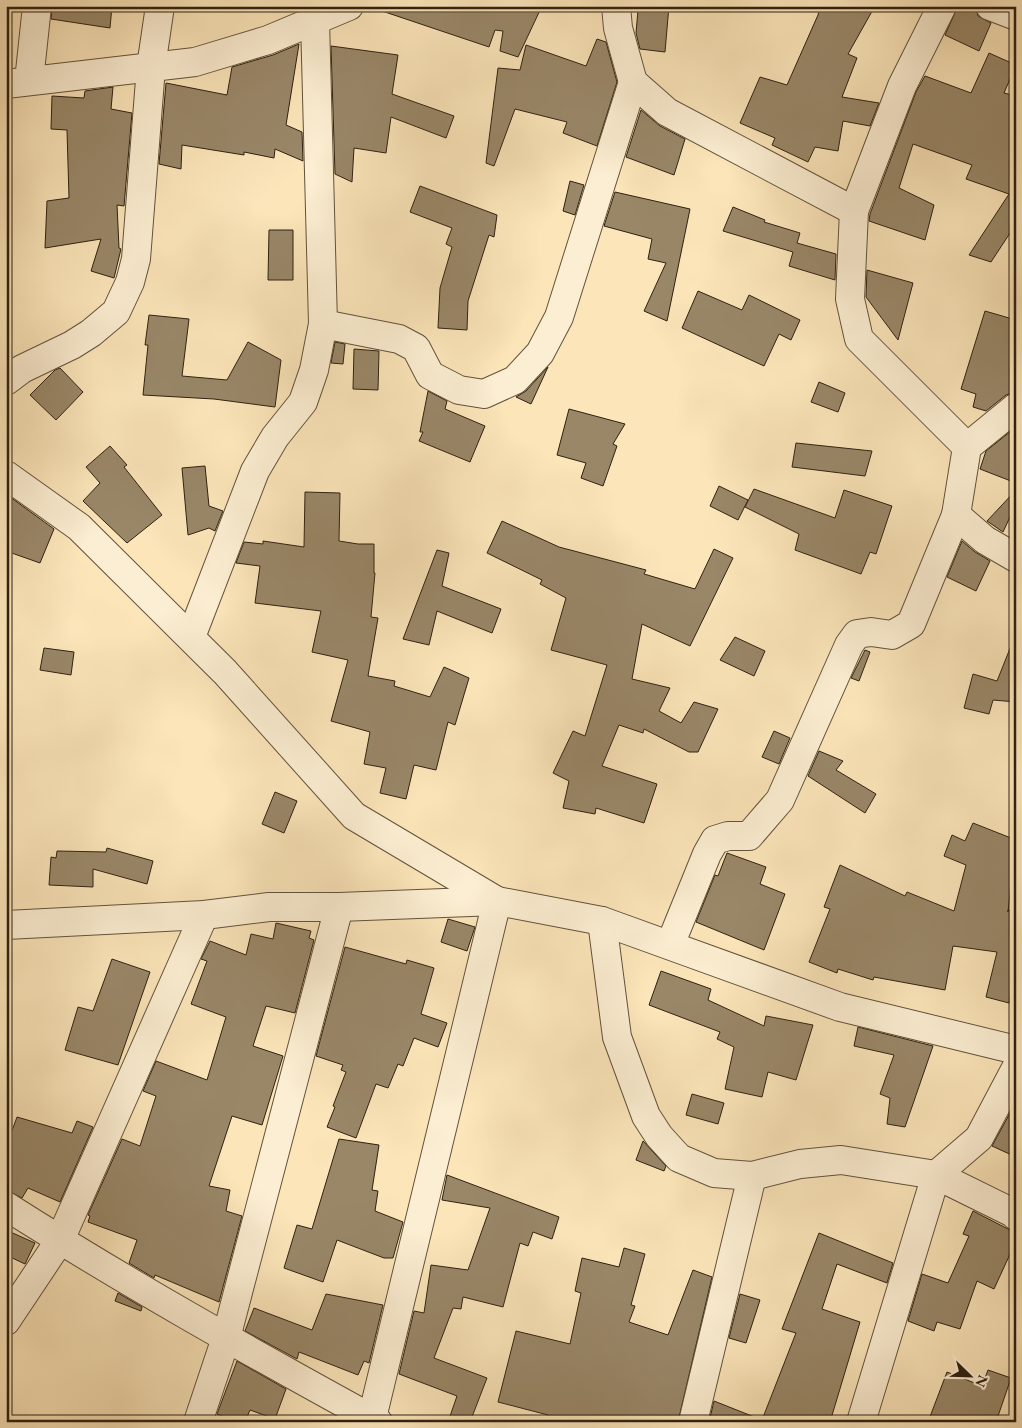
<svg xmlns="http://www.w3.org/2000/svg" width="1022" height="1428" viewBox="0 0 1022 1428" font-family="'EB Garamond',serif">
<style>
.building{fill:#998768;stroke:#2f2111}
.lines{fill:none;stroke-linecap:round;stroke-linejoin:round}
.street-casing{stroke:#62523b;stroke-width:30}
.street{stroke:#fceed2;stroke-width:28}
</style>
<rect width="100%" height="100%" fill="#fbe5b9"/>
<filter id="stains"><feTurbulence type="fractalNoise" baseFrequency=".004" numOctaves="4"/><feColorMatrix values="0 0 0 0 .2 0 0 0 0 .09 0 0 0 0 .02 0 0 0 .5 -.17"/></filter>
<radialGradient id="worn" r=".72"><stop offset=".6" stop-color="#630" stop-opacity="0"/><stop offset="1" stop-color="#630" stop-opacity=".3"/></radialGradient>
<g class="building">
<polygon points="52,6 112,6 110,28 51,19"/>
<polygon points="380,6 542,6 518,57 500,51 503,31 495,30 489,47 379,10"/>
<polygon points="640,6 669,6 665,52 640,49 636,33 638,10 640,10"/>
<polygon points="820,6 875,6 848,54 857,58 842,97 879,103 870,126 843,121 838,151 815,147 808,162 772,145 775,138 740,123 760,77 787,85 818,15"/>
<polygon points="958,6 975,6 978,16 991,23 979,51 945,35"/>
<polygon points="597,39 606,42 617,82 597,146 563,133 567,122 515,109 494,166 486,163 498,68 520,70 526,45 586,66"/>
<polygon points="299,44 286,125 302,132 303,161 275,149 274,158 244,152 244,155 182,145 181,169 159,164 166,83 227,95 232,67 273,55"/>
<polygon points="331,46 398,55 392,94 454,116 446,138 391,117 386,153 354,148 352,182 335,174"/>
<polygon points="989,53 1016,65 1004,93 1016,96 1016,224 991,262 969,255 1009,194 966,179 972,165 913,144 899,188 934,205 925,240 869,221 870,214 916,92 925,76 971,93"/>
<polygon points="113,87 111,109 132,113 124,206 117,205 119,248 121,249 114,278 91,271 101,239 45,248 47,201 69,198 67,130 51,129 52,96 84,98 85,91"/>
<polygon points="641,110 660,126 685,139 674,175 626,157"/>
<polygon points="570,181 584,185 575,215 563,211"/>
<polygon points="420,186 497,215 494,237 489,235 468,301 467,330 438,328 440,288 452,247 446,244 452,228 410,212"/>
<polygon points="615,192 690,209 667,321 644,311 666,263 648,259 652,239 604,226"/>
<polygon points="733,207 765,220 764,222 800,233 797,243 836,254 835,280 789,266 793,252 723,231"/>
<polygon points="269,230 293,230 293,280 268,280"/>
<polygon points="867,270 913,283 898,340 866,297"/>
<polygon points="698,291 742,310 749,295 800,320 791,340 779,334 764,366 682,328"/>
<polygon points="985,311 1016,320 1016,392 1006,395 986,411 973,407 976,394 961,389"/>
<polygon points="149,315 189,319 182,376 227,380 248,342 281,360 275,407 214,399 143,395 148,345 145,345"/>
<polygon points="335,342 345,344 343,364 331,363"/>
<polygon points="354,349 379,351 378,390 353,389"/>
<polygon points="548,367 531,404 516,397 526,391"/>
<polygon points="60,368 83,392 56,420 30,395 55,370"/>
<polygon points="819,382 845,393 838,412 811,402"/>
<polygon points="428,391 447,401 445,409 485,426 470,462 419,441 423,432 420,432"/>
<polygon points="569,409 625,424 613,444 617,446 603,486 581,478 586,463 557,455"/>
<polygon points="1016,427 1016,483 980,469 986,451"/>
<polygon points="796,443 872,451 865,476 792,467"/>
<polygon points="110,446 127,465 124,467 162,515 127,543 83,501 100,483 86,467"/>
<polygon points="205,466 209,506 223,511 215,531 209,528 188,535 182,468"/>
<polygon points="719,486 748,500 738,520 710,506"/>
<polygon points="754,489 835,518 844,490 892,506 876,554 870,552 861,574 795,550 799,534 745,507"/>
<polygon points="1016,490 1016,504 1003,532 987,521"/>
<polygon points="305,492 340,493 339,541 358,544 374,544 374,573 375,573 371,617 378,618 368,676 395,681 394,686 430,697 444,667 469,678 455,725 448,722 436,770 414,765 406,799 380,793 386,768 364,764 370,732 331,721 348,660 312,652 321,611 255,603 260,566 236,563 244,542 263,544 263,541 304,547"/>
<polygon points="6,494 54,529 40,563 6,551"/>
<polygon points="502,521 559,547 646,570 644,574 695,589 714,549 733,558 690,646 642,624 632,679 670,688 659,711 681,723 694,702 718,709 698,752 689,752 644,729 643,733 619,725 602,766 657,784 644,823 596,808 595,814 563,808 569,781 553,773 573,731 585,736 607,665 551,650 566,598 540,584 542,580 487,553"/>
<polygon points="962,541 975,552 990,561 976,591 947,577"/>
<polygon points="437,550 449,553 442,586 501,609 492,633 437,611 429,645 403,639"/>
<polygon points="1015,636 1016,702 993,700 989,714 964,708 973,674 997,681"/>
<polygon points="735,637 765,651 754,676 720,660"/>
<polygon points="44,648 74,652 71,675 40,670"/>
<polygon points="865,650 870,652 859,681 851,678"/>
<polygon points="774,731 790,738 779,764 762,757"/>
<polygon points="819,751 843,761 836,770 876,794 865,813 808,776"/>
<polygon points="275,792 297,801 284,833 262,824"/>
<polygon points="973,823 1016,840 1016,865 1012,874 1008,912 1008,910 1016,911 1016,978 1009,1003 986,997 997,952 953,946 945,990 874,977 873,980 838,969 837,973 809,962 830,909 824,907 840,865 905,896 907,892 954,911 966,865 944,856 952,835 965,841"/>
<polygon points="107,848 153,861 147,884 93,869 93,887 49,885 51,857 56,858 57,851 106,852"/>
<polygon points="727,853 766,867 760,884 785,894 764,950 696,922 715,875 718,876"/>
<polygon points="448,919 475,927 467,951 441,942"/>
<polygon points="276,923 311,931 309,938 314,940 295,1013 266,1006 253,1046 283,1056 262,1125 232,1116 209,1186 230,1190 226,1211 242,1216 219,1302 155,1275 154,1278 129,1263 137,1240 88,1222 90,1216 88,1215 122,1139 140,1146 156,1096 143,1091 156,1061 207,1080 226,1017 191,1004 207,961 201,959 210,941 246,955 251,934 273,939"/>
<polygon points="345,947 406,964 407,960 434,968 421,1014 447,1023 438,1047 414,1038 403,1066 398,1064 388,1088 376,1084 356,1138 327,1127 335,1107 333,1106 346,1072 341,1070 343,1065 316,1056"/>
<polygon points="112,959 150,972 118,1065 65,1050 78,1007 93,1011"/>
<polygon points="661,971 711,989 708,1000 764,1026 766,1016 813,1025 796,1080 768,1072 762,1097 725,1089 734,1047 717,1039 720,1032 649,1005"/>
<polygon points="858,1027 933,1046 905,1127 887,1124 890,1098 880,1094 894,1055 854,1046"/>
<polygon points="692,1094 724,1103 718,1124 686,1115"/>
<polygon points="1016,1102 1016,1157 992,1146"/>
<polygon points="17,1117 72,1133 77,1121 93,1127 60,1202 28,1188 22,1198 6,1190 6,1147"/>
<polygon points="339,1139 379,1145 372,1190 378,1191 375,1211 403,1222 393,1258 384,1258 337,1240 323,1282 284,1268 297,1225 312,1229"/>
<polygon points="643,1141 666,1166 664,1171 636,1160"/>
<polygon points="447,1175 559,1217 552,1239 533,1232 528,1246 520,1243 503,1307 463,1297 461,1309 453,1308 434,1358 487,1378 470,1422 448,1422 457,1396 399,1374 414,1311 424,1313 431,1265 468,1270 490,1208 442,1200"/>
<polygon points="973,1211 1012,1231 1016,1231 1016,1241 994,1289 977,1281 960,1329 937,1322 934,1331 908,1321 922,1274 948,1283 969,1236 963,1234"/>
<polygon points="6,1230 35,1243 25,1264 6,1255"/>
<polygon points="819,1233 893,1263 887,1283 837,1264 822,1309 860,1322 830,1422 709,1422 714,1401 762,1420 796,1333 782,1329"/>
<polygon points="624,1248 645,1254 631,1305 635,1306 629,1322 668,1335 693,1270 712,1277 678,1422 546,1422 548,1415 498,1402 516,1331 570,1344 581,1293 575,1291 582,1258 619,1267"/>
<polygon points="118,1293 142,1307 141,1311 115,1301"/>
<polygon points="326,1294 383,1305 369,1363 364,1361 358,1375 299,1352 297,1359 245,1331 254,1308 312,1330"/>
<polygon points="740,1294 760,1300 746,1343 729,1338"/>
<polygon points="237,1361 286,1389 275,1419 250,1410 245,1422 237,1422 217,1414"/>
<polygon points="988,1370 1011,1378 996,1422 928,1422 947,1372 982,1386"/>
</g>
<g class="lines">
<defs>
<g id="street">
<polyline points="616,6 618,28 633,82 667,112 854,211"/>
<polyline points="942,6 902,86 854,211 850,299 859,339 967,447 956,515 985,540 1016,558"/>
<polyline points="990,6 1016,16"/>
<polyline points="29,81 37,6"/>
<polyline points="6,84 195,62 268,40 349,6"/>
<polyline points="323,324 399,339 416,348 430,375 459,390 484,394 515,380 540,353 559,317 633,82"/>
<polyline points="6,381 22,369 72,345 91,333 116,312 130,282 136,259 151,67 160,6"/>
<polyline points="967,447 1016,407"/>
<polyline points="6,475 79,527 225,672 354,816 497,901 372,1418"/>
<polyline points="191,637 255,471 275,437 303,402 314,370 323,324 315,20"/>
<polyline points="602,921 617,1037 646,1116 659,1136 679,1158 714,1173 752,1176 800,1164 841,1160 936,1175 979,1138 1016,1068"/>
<polyline points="6,925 204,915 269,907 339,907 497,901 602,921 840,1007 1016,1050"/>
<polyline points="670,945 707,854 715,840 728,836 749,836 780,800 849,645 857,634 871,632 892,635 911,624 956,515"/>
<path d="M6 1206C127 1283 252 1353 378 1422"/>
<polyline points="6,1321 60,1240 204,915"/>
<polyline points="198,1422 226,1338 339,907"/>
<polyline points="693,1422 752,1176"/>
<polyline points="861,1422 936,1175 1013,1213 1016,1216"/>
</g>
</defs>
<use href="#street" class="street-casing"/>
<use href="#street" class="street"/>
</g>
<rect width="1022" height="1428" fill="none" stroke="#fbe5b9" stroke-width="25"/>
<rect x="8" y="8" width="1007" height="1413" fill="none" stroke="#2f2111" stroke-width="2.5"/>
<rect x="12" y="12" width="997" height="1403" fill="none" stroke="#2f2111"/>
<g transform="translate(970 1376) rotate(113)" stroke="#fceed2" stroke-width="4" paint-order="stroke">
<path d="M0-4L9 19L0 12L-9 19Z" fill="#2f2111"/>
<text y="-8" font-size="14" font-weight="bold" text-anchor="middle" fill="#2f2111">N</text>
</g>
<rect width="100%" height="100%" filter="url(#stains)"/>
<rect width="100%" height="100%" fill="url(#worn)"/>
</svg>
